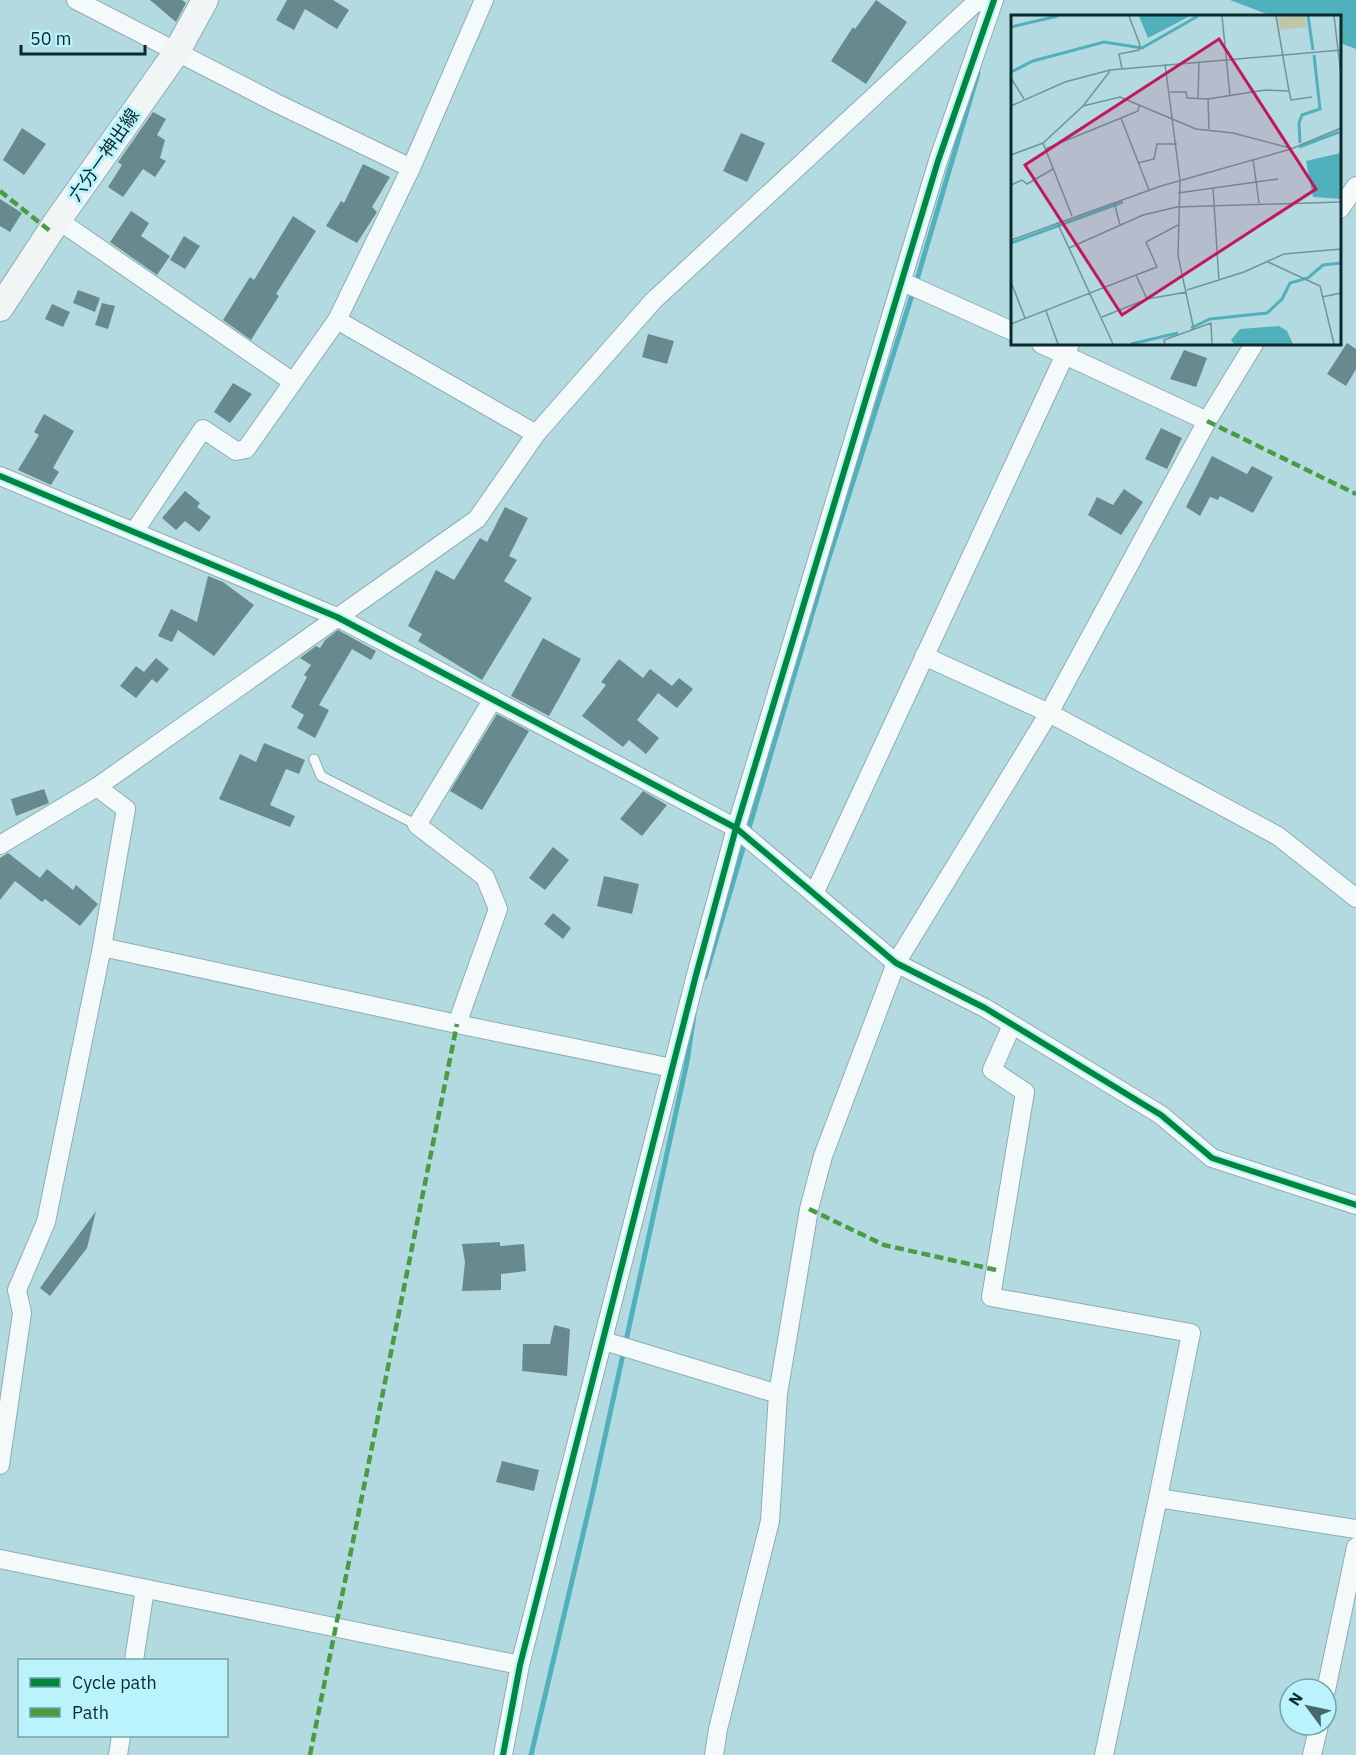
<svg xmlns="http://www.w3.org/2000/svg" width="1356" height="1755" viewBox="0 0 1356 1755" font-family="'IBM Plex Sans','Noto Sans JP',sans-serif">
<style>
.water{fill:#50b1bd}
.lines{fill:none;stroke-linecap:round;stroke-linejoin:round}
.stream{stroke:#50b1bd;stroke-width:5}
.building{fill:#688a8e}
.service-casing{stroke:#8eadb2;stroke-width:11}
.minor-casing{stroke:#8eadb2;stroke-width:20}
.secondary-casing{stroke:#8eadb2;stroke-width:28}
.service{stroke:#f4f9fa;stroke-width:9}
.minor{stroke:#f4f9fa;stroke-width:18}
.secondary{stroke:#f1f5f6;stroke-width:26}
.quiet{stroke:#499c42;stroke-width:4.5;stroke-dasharray:9 4.5;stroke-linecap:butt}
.cycleway-casing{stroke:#baf3fb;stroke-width:10}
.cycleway{stroke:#00873e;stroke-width:6}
.labels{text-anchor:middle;stroke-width:6;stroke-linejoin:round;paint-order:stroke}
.street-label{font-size:18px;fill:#0b2a2e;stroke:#baf3fb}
.inset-river{fill:none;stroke:#50b1bd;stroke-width:3}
.inset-road{fill:none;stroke:#709499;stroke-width:1.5}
.view{fill:#c2185b;fill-opacity:0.15;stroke:#c2185b;stroke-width:3}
.inset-edge{fill:none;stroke:#0b2a2e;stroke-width:3}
</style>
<rect width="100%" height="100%" fill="#b3dae0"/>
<polygon class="water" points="1230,0 1356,0 1356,49 1340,43 1340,16 1272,16"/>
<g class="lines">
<g class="stream">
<polyline points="916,283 978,73"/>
<polyline points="705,977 826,567 913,292"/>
<polyline points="531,1755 592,1496 687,1062 694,1015"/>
</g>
</g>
<g class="building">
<polygon points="150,0 182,0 186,3 176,22"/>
<polygon points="287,0 333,0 349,10 337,29 305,9 294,30 276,20"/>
<polygon points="876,0 907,22 866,84 831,61 853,27 855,29"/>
<polygon points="153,112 166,119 157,135 165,140 160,158 166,161 155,177 143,169 123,197 108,187 122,165 118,162"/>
<polygon points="22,128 46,144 24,175 3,160"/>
<polygon points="741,133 765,143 747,182 723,171"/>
<polygon points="363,164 390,177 372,207 377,212 357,243 326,226 341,201 344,203"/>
<polygon points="0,199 22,213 10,232 0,226"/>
<polygon points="131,211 149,223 141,236 170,256 157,275 110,242"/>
<polygon points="293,216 316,231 276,294 279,296 251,340 223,320 250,277 254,280"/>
<polygon points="184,236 200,246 185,269 170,260"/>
<polygon points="78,290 100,298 95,312 73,303"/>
<polygon points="102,303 115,306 108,329 95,325"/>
<polygon points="52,304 70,312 63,327 45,319"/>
<polygon points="648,334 674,341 667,364 642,357"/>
<polygon points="1347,343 1356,349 1356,369 1346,386 1327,374"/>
<polygon points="1184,350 1207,358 1196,387 1170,379"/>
<polygon points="233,383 252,394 230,423 214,412"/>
<polygon points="44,414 74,431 53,468 59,472 51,485 18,470 39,435 34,432"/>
<polygon points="1161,428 1182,438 1167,469 1145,459"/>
<polygon points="1212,456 1247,474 1252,466 1273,477 1253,513 1220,496 1218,500 1210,497 1200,516 1186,507"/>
<polygon points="1124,489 1143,502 1121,535 1088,515 1097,497 1113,505"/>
<polygon points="185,491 200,503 197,507 211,517 199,532 185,521 176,530 162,518"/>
<polygon points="505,507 528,518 509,556 517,560 504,581 532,598 482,680 418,641 422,634 408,626 436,570 454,580 480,538 487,542"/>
<polygon points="208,576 223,582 254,605 214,656 178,630 172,642 158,636 171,609 197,622"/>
<polygon points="338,630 376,651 371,660 352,649 319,705 329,710 315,738 297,728 304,715 291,707 307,677 304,675 311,665 300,658 316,646 320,648 325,640"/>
<polygon points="543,638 581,659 549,716 511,696"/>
<polygon points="156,658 169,669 157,683 152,679 136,698 120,686 136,666 144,672"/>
<polygon points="619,659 643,678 650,669 672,686 679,678 693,689 677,708 658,693 637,720 659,738 646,754 629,740 623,747 582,716 606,685 601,682"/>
<polygon points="497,714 529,731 482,810 450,791"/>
<polygon points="264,743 305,760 299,774 286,769 270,805 295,816 290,827 219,799 240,754 256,762"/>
<polygon points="44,789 49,803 16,816 11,799"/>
<polygon points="643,791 667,805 642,836 620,819"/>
<polygon points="553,847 569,860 545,890 529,878"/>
<polygon points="8,853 40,878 47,869 73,890 76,885 98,904 80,926 45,899 42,902 15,881 0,900 0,858"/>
<polygon points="604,876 639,884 632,914 597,906"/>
<polygon points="553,913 571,928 563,939 544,924"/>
<polygon points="96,1211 87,1248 50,1296 40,1288"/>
<polygon points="500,1242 500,1246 524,1244 526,1271 501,1274 501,1290 462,1291 465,1262 462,1244"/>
<polygon points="554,1325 570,1329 567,1376 522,1371 523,1344 550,1344"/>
<polygon points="502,1461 539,1470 534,1491 496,1482"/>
</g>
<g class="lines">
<defs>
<polyline id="service" points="314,759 321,776 417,825"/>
<g id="minor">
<polyline points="76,0 276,103 411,168"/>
<polyline points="484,0 411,168 337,320 536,434"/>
<polyline points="1340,209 1356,186"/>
<polyline points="58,220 293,382"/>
<polyline points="903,282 1012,331"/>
<polyline points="1041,344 1207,421"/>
<polyline points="0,476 337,617 736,828 896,963 985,1008 1161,1115 1212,1158 1356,1205"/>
<polyline points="134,532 203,429 236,451 246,449 337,320"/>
<polyline points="924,656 1049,713 1278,836 1356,898"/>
<polyline points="97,787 126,809 102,947"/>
<polyline points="0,845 97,787 477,519 536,434 653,301 974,4 984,0"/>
<polyline points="814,894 1070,344"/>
<polyline points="457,1024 498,909 485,877 417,825 493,699"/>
<polyline points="1012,1025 992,1070 1025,1092 991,1297 1191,1333 1158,1498"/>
<polyline points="604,1341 778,1394"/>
<polyline points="0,1465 22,1313 17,1290 46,1222 102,947 457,1024 672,1068"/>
<polyline points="0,1559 520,1665"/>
<polyline points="134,1660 145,1589"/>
<polyline points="1326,1690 1356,1547"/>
<polyline points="118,1755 121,1736"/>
<polyline points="503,1755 520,1665 696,975 736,828 938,161 994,0"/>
<polyline points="714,1755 718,1729 770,1521 778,1394 809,1209 823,1156 896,963 1049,713 1207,421 1254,344"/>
<polyline points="1104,1755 1158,1498 1356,1529"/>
<polyline points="1312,1755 1319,1725"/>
</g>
<polyline id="secondary" points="0,308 58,220 176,53 205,0"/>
</defs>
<use href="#service" class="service-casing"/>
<use href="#minor" class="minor-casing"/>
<use href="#secondary" class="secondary-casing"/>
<use href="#service" class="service"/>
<use href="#minor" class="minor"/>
<use href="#secondary" class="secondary"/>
<g class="quiet">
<polyline points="0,191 50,231"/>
<polyline points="1207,421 1356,494"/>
<polyline points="809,1209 884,1245 996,1270"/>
<polyline points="310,1755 457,1024"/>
</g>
<defs>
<g id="cycleway">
<polyline points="0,476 337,617 736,828 896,963 985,1008 1161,1115 1212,1158 1356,1205"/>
<polyline points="503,1755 520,1665 696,975 736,828 938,161 994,0"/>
</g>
</defs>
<use href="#cycleway" class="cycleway-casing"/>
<use href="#cycleway" class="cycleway"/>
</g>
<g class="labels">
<g class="street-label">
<text transform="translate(104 155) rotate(-55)" y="6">六分一神出線</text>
</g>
</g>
<g transform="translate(1011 15)">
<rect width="330" height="330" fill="#b3dae0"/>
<path d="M294 1 296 12 269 15 267 2Z" fill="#c1c6a9"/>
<path d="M128 1H179L137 23ZM330 138V184L302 182 295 146ZM268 311 276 316 282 329H223L220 325 229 314Z" fill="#50b1bd"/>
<path class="inset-river" d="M297 1 302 35M0 12 47 1M0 57 22 46 93 27 131 33 187 1M289 128 288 108 291 100 309 94 303 40M288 132 328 117M0 228 112 187M180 313 199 304 256 298 271 284 279 268 297 263 312 250 330 248M120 329 167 318"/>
<path class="inset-road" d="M211 1 219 81M323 1 330 59M154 49 169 165 167 241 183 315M111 54 108 39 128 35 129 30 118 1M0 63 13 84M278 76 280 85 301 82M159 77H175L176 83 197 84M187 84 188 47M0 91 54 67 99 55 330 35M72 91 109 82 185 114 222 118 279 133M110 103 127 96 128 91M198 114 197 84 254 75 278 76 265 1M32 128 61 201M34 134 110 103 138 175M0 140 32 128 72 91 99 56M242 144 248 188M127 148 143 144 146 129H166M0 170 11 165 16 169 42 154M202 173 208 266M167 178 267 164M103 187 109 210M46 207 102 329M0 225 150 171 280 134 330 113M58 233 132 200 166 192 330 187M257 247 309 271 323 329M125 260 146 252 135 227 167 210M0 267 14 303M176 275 233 257 273 239 330 234M311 282 330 278M35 296 47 329M91 302 136 284 176 277M0 309 125 260 136 284M154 329 153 325 200 308 201 329"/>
<path class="view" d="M208 24 305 174 111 300 14 150Z"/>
<rect width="330" height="330" class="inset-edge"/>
</g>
<rect x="18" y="1659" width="210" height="78" fill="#baf3fb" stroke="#74a3a9" stroke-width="1.5"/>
<rect x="30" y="1678" width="30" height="9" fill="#00873e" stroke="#74a3a9" stroke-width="1.5"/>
<text x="72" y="1689" font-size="18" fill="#0b2a2e">Cycle path</text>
<rect x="30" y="1708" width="30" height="9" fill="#499c42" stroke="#74a3a9" stroke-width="1.5"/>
<text x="72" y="1719" font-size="18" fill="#0b2a2e">Path</text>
<g transform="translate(1308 1707) rotate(303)"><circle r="28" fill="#baf3fb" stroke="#74a3a9" stroke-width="1.5"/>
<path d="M0-4.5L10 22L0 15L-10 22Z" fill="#46686c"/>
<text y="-9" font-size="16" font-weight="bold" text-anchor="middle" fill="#0b2a2e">N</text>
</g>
<path d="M21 45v9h124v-9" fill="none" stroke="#0b2a2e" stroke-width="3"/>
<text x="30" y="45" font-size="18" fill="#0b2a2e" stroke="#baf3fb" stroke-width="4.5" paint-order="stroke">50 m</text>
</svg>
